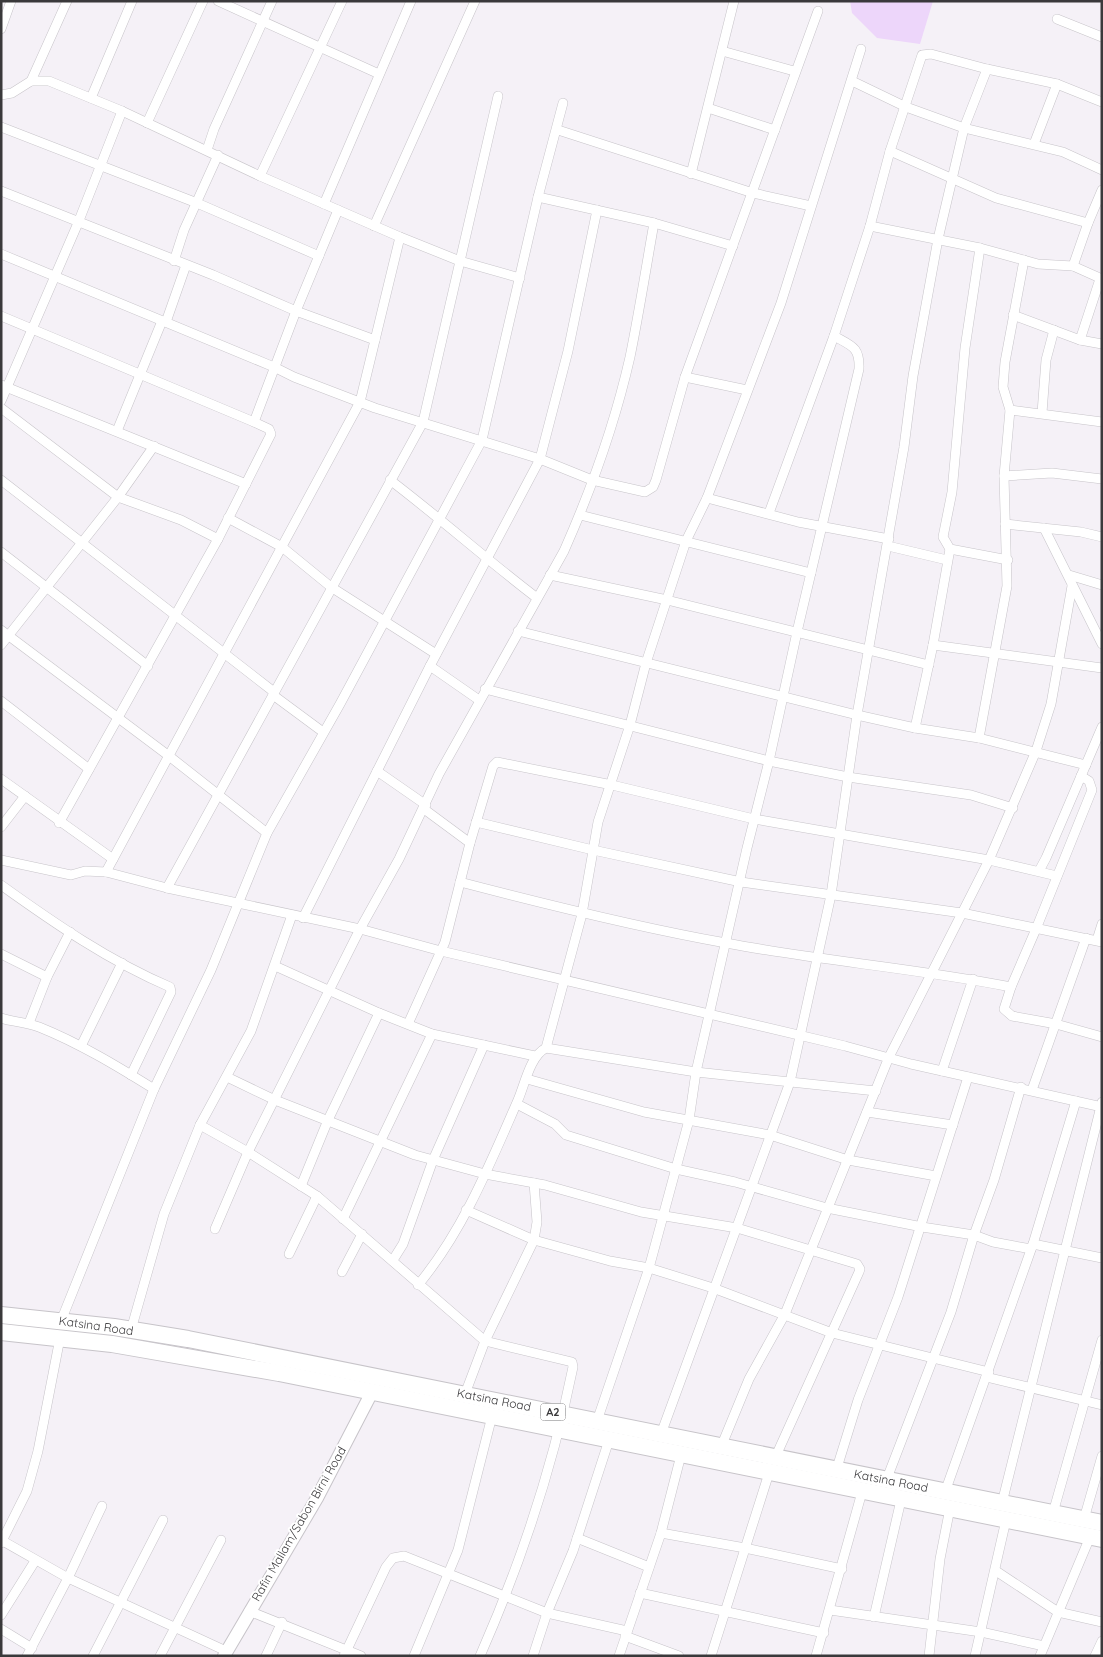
<svg xmlns="http://www.w3.org/2000/svg" width="1103" height="1657" viewBox="0 0 1103 1657" font-family="Quicksand,sans-serif">
<style>
.green{fill:#edd6fa}
.lines{fill:none;stroke-linecap:round;stroke-linejoin:round}
.street-casing{stroke:#c7c4c9;stroke-width:10}
.secondary-casing{stroke:#c7c4c9;stroke-width:14}
.highway-casing{stroke:#c7c4c9;stroke-width:18}
.street{stroke:#fff;stroke-width:9}
.secondary{stroke:#fff;stroke-width:12}
.highway{stroke:#fff;stroke-width:16}
.labels{text-anchor:middle;stroke-width:4;stroke-linejoin:round;paint-order:stroke}
.shield{fill:#fff;stroke:#757476;stroke-width:1}
.shield-label{font-size:11px;font-weight:bold;fill:#3a393b}
.street-label{font-size:12px;fill:#3a393b;stroke:#fff}
</style>
<rect width="100%" height="100%" fill="#f5f1f7"/>
<polygon class="green" points="850,1 933,1 920,44 877,38 852,13"/>
<g class="lines">
<defs>
<g id="street">
<polyline points="218,1 379,74"/>
<polyline points="1057,19 1102,37"/>
<polyline points="1,29 11,1"/>
<polyline points="722,51 794,71"/>
<polyline points="31,81 67,1"/>
<polyline points="852,81 906,107 964,128 1063,152 1102,170"/>
<polyline points="1,95 12,93 31,81 49,81 122,111 260,176 400,237 460,261 520,278"/>
<polyline points="91,98 132,1"/>
<polyline points="708,108 775,130"/>
<polyline points="147,123 203,1"/>
<polyline points="1,127 197,203 319,256"/>
<polyline points="558,130 753,193 811,206"/>
<polyline points="1034,144 1057,84"/>
<polyline points="207,150 214,129 272,1"/>
<polyline points="890,151 996,198 1088,223"/>
<polyline points="691,174 734,1"/>
<polyline points="260,176 342,1"/>
<polyline points="1,191 213,275 296,311 375,340"/>
<polyline points="538,197 654,223 733,246"/>
<polyline points="324,204 411,1"/>
<polyline points="374,226 475,1"/>
<polyline points="870,226 980,248 1038,264 1073,266 1102,279"/>
<polyline points="980,248 965,348 952,492 943,537 950,549 1008,560"/>
<polyline points="1,254 274,367 294,377 375,408 540,459 592,480 645,492 653,487 656,480 685,377 818,11"/>
<polyline points="174,261 184,230 218,155"/>
<polyline points="1073,266 1088,223 1102,190"/>
<polyline points="1013,315 1080,340 1102,344"/>
<polyline points="1,316 254,422 269,429 271,434 218,539 59,823"/>
<polyline points="166,322 186,265"/>
<polyline points="1080,340 1100,279"/>
<polyline points="685,377 747,390"/>
<polyline points="1,385 246,484"/>
<polyline points="1,401 78,223 122,111"/>
<polyline points="1,408 118,497 181,520 218,539"/>
<polyline points="1010,410 1102,422"/>
<polyline points="1042,413 1046,360 1054,330"/>
<polyline points="254,422 296,311 338,210"/>
<polyline points="117,431 162,321"/>
<polyline points="1004,476 1052,473 1102,479"/>
<polyline points="1,480 274,692"/>
<path d="M390 480C440 518 487 560 537 598"/>
<polyline points="707,498 798,522 889,539"/>
<polyline points="769,513 834,336 870,226 890,151 922,55 931,54 987,69 1057,84 1102,102"/>
<polyline points="580,515 811,573"/>
<polyline points="228,518 282,547 331,587 436,654"/>
<polyline points="1005,524 1081,532 1102,537"/>
<polyline points="1044,528 1102,644"/>
<polyline points="888,546 947,560"/>
<polyline points="1,552 148,666"/>
<polyline points="550,575 667,600 929,665"/>
<polyline points="1069,575 1102,585"/>
<polyline points="1,630 169,756 267,833"/>
<polyline points="518,631 857,715 915,728 979,738 1086,765"/>
<polyline points="1,645 118,497 154,446"/>
<polyline points="933,645 1102,668"/>
<polyline points="430,666 479,700"/>
<polyline points="485,689 769,761 848,777 971,795 1013,808"/>
<polyline points="273,695 323,732"/>
<polyline points="1,701 89,769"/>
<polyline points="915,728 933,645 950,549"/>
<polyline points="979,738 1007,586 1004,476 1010,410 1003,387 1005,362 1024,260"/>
<polyline points="377,771 426,805"/>
<polyline points="1081,776 1089,781 1092,790 1036,929 1011,987 1004,1009 1012,1016 1056,1024 1102,1037"/>
<polyline points="1,779 113,859"/>
<polyline points="424,809 470,843"/>
<polyline points="476,822 593,850 741,882 962,913 1102,942"/>
<polyline points="1,827 25,796"/>
<polyline points="1,860 71,875 85,871 106,872 167,888 360,929 441,951 845,1046 911,1064 1102,1107"/>
<polyline points="1039,871 1046,858 1102,727"/>
<polyline points="106,872 360,402 400,237"/>
<path d="M460 882C548 905 636 927 726 943 820 961 916 968 1011 987"/>
<path d="M1 885C54 923 109 961 170 987L171 992 131 1075"/>
<polyline points="167,888 423,422 498,96"/>
<polyline points="303,918 430,666 540,459 568,351 597,210"/>
<polyline points="1097,940 1102,924"/>
<polyline points="1,954 47,977"/>
<polyline points="275,966 379,1013 432,1034 535,1056"/>
<path d="M1 1018C13 1022 26 1022 39 1027 79 1043 117 1066 154 1089"/>
<polyline points="29,1023 47,977 70,932"/>
<polyline points="408,1024 445,942 470,843 493,766 497,762 612,785 754,819 989,860 1057,876"/>
<polyline points="81,1046 122,963"/>
<polyline points="546,1048 582,914 598,822 630,725 646,663 686,541 707,498 781,303 861,49"/>
<polyline points="942,1071 973,979"/>
<polyline points="227,1077 275,1100 415,1155 485,1174 545,1185 641,1212 737,1228 857,1264 860,1269 859,1272 775,1458"/>
<polyline points="527,1079 644,1112 770,1135 848,1160 936,1176"/>
<polyline points="1032,1090 1086,938"/>
<polyline points="517,1104 555,1124 566,1135 676,1169 735,1182 827,1208 922,1227 974,1235 993,1242 1031,1249"/>
<polyline points="867,1112 953,1125"/>
<path d="M200 1125 248 1152 317 1196 485 1341 572 1362 573 1367C553 1466 521 1563 480 1656"/>
<polyline points="301,1186 328,1120 379,1013"/>
<polyline points="466,1210 534,1240 610,1261 649,1268 713,1288 832,1333 989,1372"/>
<polyline points="343,1219 432,1034"/>
<path d="M215 1229 248 1152 360 929 399 859 439 774 564 551C591 490 615 423 630 357 639 313 646 268 654 223"/>
<polyline points="1033,1244 1102,1258"/>
<polyline points="289,1254 317,1196"/>
<polyline points="393,1260 403,1244 433,1160 484,1045"/>
<polyline points="342,1272 362,1234"/>
<path d="M418 1285C463 1231 490 1164 518 1100 525 1084 530 1056 546 1048L696 1072 876 1091"/>
<polyline points="61,1321 154,1089 211,970 267,833 340,704 482,440 538,197 563,103"/>
<polyline points="131,1330 164,1214 200,1125 251,1031 292,915"/>
<polyline points="986,1377 1102,1405"/>
<polyline points="465,1394 485,1341 534,1240 537,1222 534,1183"/>
<path d="M597 1421 649 1268 689 1120 696 1072 747 848 769 761 797 632 859 369C860 347 852 346 834 336"/>
<polyline points="661,1434 790,1082 831,895 857,715 904,447 913,376 938,239 964,128 987,69"/>
<polyline points="721,1447 749,1379 785,1314 889,1057 989,860 1036,751 1051,704 1072,586"/>
<polyline points="836,1471 858,1400 898,1297 968,1077"/>
<polyline points="886,1481 951,1312 974,1235 994,1180 1021,1087"/>
<polyline points="945,1492 1033,1244 1076,1101"/>
<polyline points="1002,1503 1102,1102"/>
<polyline points="1053,1513 1102,1340"/>
<polyline points="1084,1519 1102,1456"/>
<polyline points="661,1533 745,1548 842,1569"/>
<polyline points="577,1538 649,1567"/>
<polyline points="1,1540 68,1578 226,1651"/>
<polyline points="1,1543 27,1491 38,1451 60,1338"/>
<polyline points="996,1571 1058,1612 1102,1622"/>
<polyline points="640,1593 824,1633"/>
<polyline points="830,1610 981,1632 1044,1646"/>
<polyline points="249,1611 361,1656"/>
<polyline points="1,1615 35,1561"/>
<polyline points="874,1617 901,1500"/>
<polyline points="1,1629 32,1648"/>
<polyline points="625,1636 679,1656"/>
<polyline points="27,1656 68,1578 102,1506"/>
<polyline points="93,1656 163,1520"/>
<polyline points="160,1656 221,1540"/>
<polyline points="266,1656 282,1622"/>
<polyline points="344,1656 386,1567 393,1558 404,1556 547,1613 627,1631"/>
<polyline points="414,1656 458,1550 492,1416"/>
<polyline points="533,1656 547,1613 573,1551 609,1440"/>
<polyline points="619,1656 661,1533 681,1455"/>
<polyline points="711,1656 769,1473"/>
<polyline points="816,1656 862,1492"/>
<polyline points="929,1656 940,1559 950,1508"/>
<polyline points="975,1656 1006,1520"/>
<polyline points="1040,1656 1090,1537"/>
<polyline points="1095,1656 1102,1641"/>
</g>
<polyline id="secondary" points="224,1656 317,1498 372,1392"/>
<g id="highway">
<polyline points="1,1315 114,1327 188,1339 1102,1523"/>
<polyline points="1,1332 112,1344 279,1373 1102,1539"/>
</g>
</defs>
<use href="#street" class="street-casing"/>
<use href="#secondary" class="secondary-casing"/>
<use href="#highway" class="highway-casing"/>
<use href="#street" class="street"/>
<use href="#secondary" class="secondary"/>
<use href="#highway" class="highway"/>
</g>
<g class="labels">
<rect class="shield" x="540.5" y="1403.5" width="25" height="17" rx="4"/>
<g class="shield-label">
<text x="553" y="1416">A2</text>
</g>
<g class="street-label">
<text transform="translate(96 1326) rotate(8)" y="4">Katsina Road</text>
<text transform="translate(494 1400) rotate(11)" y="4">Katsina Road</text>
<text transform="translate(891 1481) rotate(11)" y="4">Katsina Road</text>
<text transform="translate(299 1524) rotate(-60)" y="4">Rafin Mallam/Sabon Birni Road</text>
</g>
</g>
<rect width="1103" height="1657" fill="none" stroke="#3a393b" stroke-width="5"/>
</svg>
